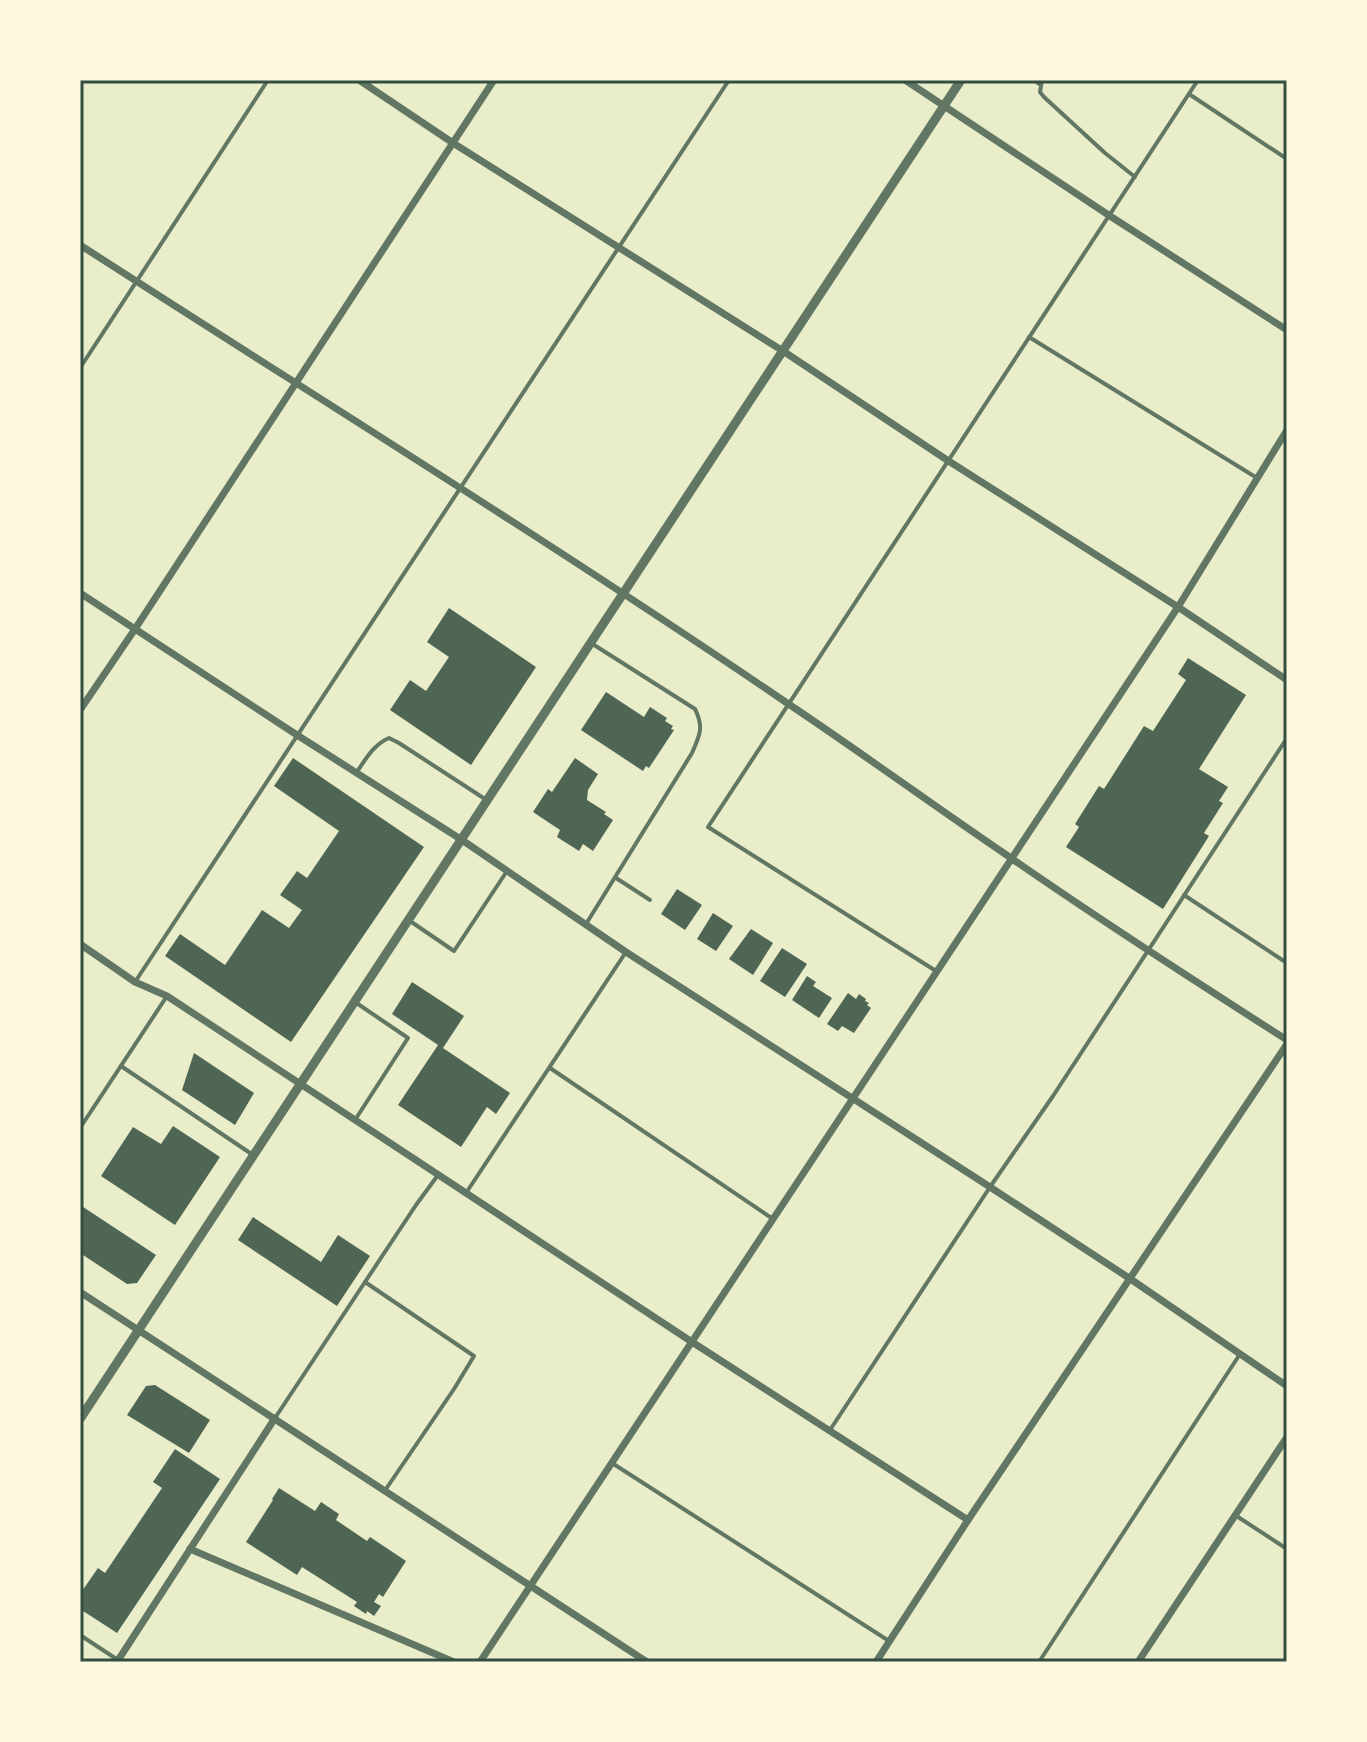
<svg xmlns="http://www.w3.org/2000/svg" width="1367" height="1742" viewBox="0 0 1367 1742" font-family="Roboto,sans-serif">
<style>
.building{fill:#4f6655}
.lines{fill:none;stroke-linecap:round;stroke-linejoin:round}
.service{stroke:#617663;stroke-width:4}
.minor{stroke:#617663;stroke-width:7}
.tertiary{stroke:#617663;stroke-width:9}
.neatline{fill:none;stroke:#344e41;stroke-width:3}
</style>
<rect width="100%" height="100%" fill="#e9edc9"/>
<g class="building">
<polygon points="449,608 536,667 471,765 390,710 410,680 426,691 449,657 427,642"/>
<polygon points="1188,658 1246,695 1199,769 1228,787 1219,801 1223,803 1204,833 1209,836 1163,909 1066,847 1079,827 1075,824 1099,786 1104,789 1144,726 1153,731 1186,680 1178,674"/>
<polygon points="606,692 644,717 650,707 667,718 665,721 673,726 671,729 674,730 649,768 646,766 643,771 581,730"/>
<polygon points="293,758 424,847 291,1042 165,956 180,934 225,965 262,910 289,928 302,910 280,895 297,871 307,878 339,831 274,786"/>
<polygon points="575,758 598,774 588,790 587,800 606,812 604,814 613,820 593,851 583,844 579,851 557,837 560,830 533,812 548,789 552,792"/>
<polygon points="677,889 702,905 685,930 661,914"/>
<polygon points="713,913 733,926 716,951 697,939"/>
<polygon points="751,929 773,943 753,975 729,959"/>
<polygon points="782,948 807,964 785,997 760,981"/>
<polygon points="807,976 816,982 813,986 832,998 819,1018 792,1000"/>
<polygon points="412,982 464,1016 443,1048 510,1093 496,1114 487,1107 461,1147 398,1105 438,1045 392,1014"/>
<polygon points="848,993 856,999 859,994 866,999 865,1001 869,1003 867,1005 871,1008 854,1033 842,1026 838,1031 827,1024"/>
<polygon points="194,1053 254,1093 235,1125 182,1090"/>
<polygon points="173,1126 220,1157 175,1225 101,1176 133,1127 161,1144"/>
<polygon points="80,1205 156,1255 137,1283 127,1284 80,1253"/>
<polygon points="253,1217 321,1262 338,1235 370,1256 337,1306 238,1240"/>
<polygon points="155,1385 210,1420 189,1453 127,1415 146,1386"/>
<polygon points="175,1449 220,1479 117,1633 80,1609 80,1594 98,1568 105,1573 162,1488 153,1482"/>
<polygon points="279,1488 315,1511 321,1502 339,1514 336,1520 367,1541 370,1537 406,1561 383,1597 379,1594 374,1602 381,1606 374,1616 367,1611 366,1614 354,1606 357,1602 302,1567 297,1575 246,1542 273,1500 272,1499"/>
</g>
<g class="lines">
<g class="service">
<polyline points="1034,80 1041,85"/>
<polyline points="1042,80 1040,92 1044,97 1105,153 1135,177"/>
<polyline points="1189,94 1287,159"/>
<polyline points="1029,337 1257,478"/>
<polyline points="80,368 268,80"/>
<path d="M356 773C366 759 373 745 389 738L399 743 485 799"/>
<polyline points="616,878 650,900"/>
<polyline points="1184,895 1287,963"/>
<polyline points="410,921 454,951 507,871"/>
<path d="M586 924 692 753C700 735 704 727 695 709L591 643"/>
<polyline points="936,971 708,827 1198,80"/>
<polyline points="135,982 729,80"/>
<polyline points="121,1066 253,1155"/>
<polyline points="550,1068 773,1219"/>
<polyline points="355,1120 408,1038 355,1002"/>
<polyline points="80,1128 167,996"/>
<polyline points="466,1193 626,952"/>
<polyline points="365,1282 416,1205 438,1175"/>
<polyline points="275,1418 365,1282 474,1356 454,1389 386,1489"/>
<polyline points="830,1430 990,1187 1053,1096 1287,738"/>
<polyline points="612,1463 889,1641"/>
<polyline points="1235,1515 1287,1549"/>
<polyline points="80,1635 118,1660"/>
<polyline points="1039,1662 1240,1354"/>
</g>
<g class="minor">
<polyline points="359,80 453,143 783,351 947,460 1178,607 1287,680"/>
<polyline points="905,80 1110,216 1287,330"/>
<path d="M80 245C316 397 555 545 787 703 862 753 934 806 1008 856 1100 920 1193 980 1287 1040"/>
<polyline points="80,593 297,735 462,840 626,952 990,1187 1129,1278 1287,1386"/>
<polyline points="80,710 135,629 494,80"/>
<polyline points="80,944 135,982 167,996 692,1342 968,1520"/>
<polyline points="80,1292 647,1662"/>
<polyline points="190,1549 454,1662"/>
<polyline points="117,1662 275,1418"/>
<polyline points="480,1662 1178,607 1287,430"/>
<polyline points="876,1662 968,1520 1287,1044"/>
<polyline points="1138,1662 1287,1437"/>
</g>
<polyline class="tertiary" points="80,1419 961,80"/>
</g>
<rect width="1367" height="1742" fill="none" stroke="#fefae0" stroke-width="164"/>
<rect x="82" y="82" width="1203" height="1578" class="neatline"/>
</svg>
